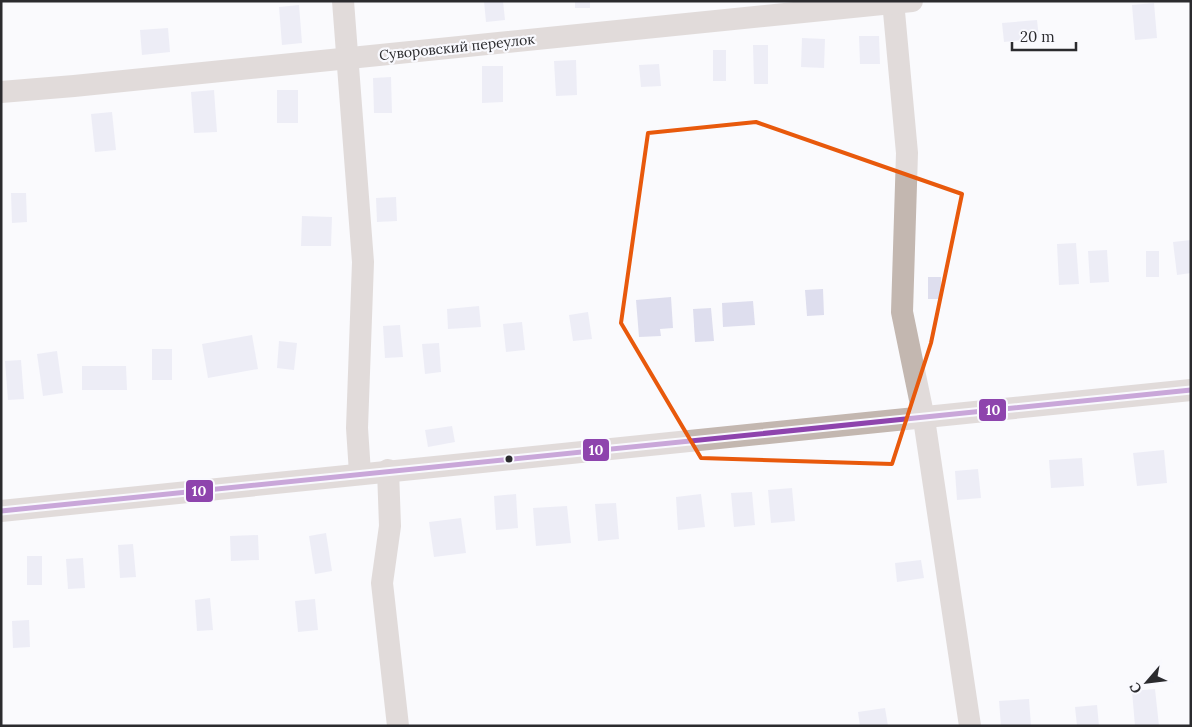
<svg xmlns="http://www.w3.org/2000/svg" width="1192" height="727" viewBox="0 0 1192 727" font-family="Lora,serif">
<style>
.building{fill:#dedeee}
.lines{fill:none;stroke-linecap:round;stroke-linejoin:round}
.minor{stroke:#c3b7b0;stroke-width:22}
.bus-1-casing{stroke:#f9f9fe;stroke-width:9}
.bus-1{stroke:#8e44ad;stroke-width:5}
.marked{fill:none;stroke:#e8590c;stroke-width:4;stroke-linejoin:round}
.bus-dot{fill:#2b2b2e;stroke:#f9f9fe;stroke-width:2}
.labels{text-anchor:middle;stroke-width:4.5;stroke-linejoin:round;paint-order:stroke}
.street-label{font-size:14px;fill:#2b2b2e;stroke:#f9f9fe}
.line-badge{stroke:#f9f9fe;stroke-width:2}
.badge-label{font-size:14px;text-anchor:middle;font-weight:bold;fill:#fff}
</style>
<rect width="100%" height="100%" fill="#fafafd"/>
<g class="building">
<polygon points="484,1 503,1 505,20 486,22"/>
<rect x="575" y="1" width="15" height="7"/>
<polygon points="1154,3 1157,38 1135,40 1132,5"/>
<polygon points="299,5 302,43 282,45 279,7"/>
<polygon points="1037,20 1039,38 1004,42 1002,23"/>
<polygon points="168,28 170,52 142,55 140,30"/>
<polygon points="859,36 879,36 880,64 860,64"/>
<polygon points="802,38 825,39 824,68 801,67"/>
<polygon points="753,45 768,45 768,84 754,84"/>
<rect x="713" y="50" width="13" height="31"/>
<polygon points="576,60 577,95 556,96 554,61"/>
<polygon points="659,64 661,86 641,87 639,65"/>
<polygon points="482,66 503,66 503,102 482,103"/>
<polygon points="391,77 392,113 374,113 373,78"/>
<polygon points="214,90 217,132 194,133 191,92"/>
<rect x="277" y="90" width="21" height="33"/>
<polygon points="112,112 116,150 95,152 91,114"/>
<polygon points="11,193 26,193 27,222 12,223"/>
<polygon points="396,197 397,221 377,222 376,198"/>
<polygon points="302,216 332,217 331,246 301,246"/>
<polygon points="1191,240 1191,273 1177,275 1173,242"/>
<polygon points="1076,243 1079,284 1059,285 1057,244"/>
<polygon points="1107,250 1109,282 1090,283 1088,251"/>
<rect x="1146" y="251" width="13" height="26"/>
<rect x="928" y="277" width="13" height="22"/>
<polygon points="823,289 824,315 807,316 805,290"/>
<polygon points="671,297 673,328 660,329 661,336 639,337 636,300"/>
<polygon points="753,301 755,325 723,327 722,303"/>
<polygon points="479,306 481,327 448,329 447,309"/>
<polygon points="711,308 714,341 695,342 693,309"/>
<polygon points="588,312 592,339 573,341 569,315"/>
<polygon points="522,322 525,350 506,352 503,324"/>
<polygon points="400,325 403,357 385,358 383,326"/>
<polygon points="252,335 258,369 208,378 202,344"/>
<polygon points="279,341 297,343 294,370 277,368"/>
<polygon points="439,343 441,372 425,374 422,344"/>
<rect x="152" y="349" width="20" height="31"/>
<polygon points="57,351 63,393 43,396 37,354"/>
<polygon points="21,360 24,399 8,400 5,361"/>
<polygon points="82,366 126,366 127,390 82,390"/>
<polygon points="452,426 455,442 428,447 425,430"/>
<polygon points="1164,450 1167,483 1137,486 1133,453"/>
<polygon points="1082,458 1084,486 1051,488 1049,460"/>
<polygon points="978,469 981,498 957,500 955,471"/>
<polygon points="792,488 795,521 771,523 768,490"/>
<polygon points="752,492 755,525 734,527 731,493"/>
<polygon points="516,494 518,528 496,530 494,496"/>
<polygon points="701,494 705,527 678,530 676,497"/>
<polygon points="616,503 619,539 598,541 595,504"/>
<polygon points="567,506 571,543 536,546 533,508"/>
<polygon points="461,518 466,553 434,557 429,522"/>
<polygon points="326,533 332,571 315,574 309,536"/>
<polygon points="258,535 259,560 231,561 230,536"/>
<polygon points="133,544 136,577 120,578 118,545"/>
<rect x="27" y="556" width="15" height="29"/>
<polygon points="83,558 85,588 68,589 66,559"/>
<polygon points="921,560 924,578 897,582 895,563"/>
<polygon points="210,598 213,630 197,631 195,600"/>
<polygon points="315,599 318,630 298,632 295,601"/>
<polygon points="29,620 30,647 13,648 12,621"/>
<polygon points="1155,689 1159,726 1135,726 1132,691"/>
<polygon points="1029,699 1031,726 1001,726 999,701"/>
<polygon points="1097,705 1099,726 1077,726 1075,707"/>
<polygon points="885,708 888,726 860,726 858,712"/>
</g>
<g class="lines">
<g class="minor">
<polyline points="343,1 363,262 357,428 360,473"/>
<polyline points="893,1 907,153 902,312 924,419 970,726"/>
<polyline points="1,92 74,86 912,1"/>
<polyline points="388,470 390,526 382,583 398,726"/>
<path d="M1 511C398 469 795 433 1191 390"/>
</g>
<defs>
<polyline id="bus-1" points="1,511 1191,390"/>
</defs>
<use href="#bus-1" class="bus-1-casing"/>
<use href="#bus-1" class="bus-1"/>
</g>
<path d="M0 0H1192V727H0ZM756 122 962 194 931 343 892 464 701 458 621 323 648 133Z" fill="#fafafd" fill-opacity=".55" fill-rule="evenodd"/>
<path class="marked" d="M756 122 962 194 931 343 892 464 701 458 621 323 648 133Z"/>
<circle class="bus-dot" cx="509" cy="459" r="4.5"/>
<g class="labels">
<g class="street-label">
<text transform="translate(457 47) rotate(-6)" y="5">Суворовский переулок</text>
</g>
</g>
<g class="line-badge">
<rect x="978" y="398" width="29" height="24" rx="5" fill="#8e44ad"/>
<rect x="582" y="438" width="28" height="24" rx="5" fill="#8e44ad"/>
<rect x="185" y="479" width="29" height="24" rx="5" fill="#8e44ad"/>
</g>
<g class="badge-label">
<text x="993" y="415">10</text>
<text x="596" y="455">10</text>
<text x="199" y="496">10</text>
</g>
<rect width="1192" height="727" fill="none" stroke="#2b2b2e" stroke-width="5"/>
<g transform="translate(1147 682) rotate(242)" stroke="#f9f9fe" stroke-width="4" paint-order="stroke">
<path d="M0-4L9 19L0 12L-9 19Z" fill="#2b2b2e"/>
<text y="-8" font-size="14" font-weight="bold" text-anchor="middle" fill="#2b2b2e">С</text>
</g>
<path d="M1012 42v8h64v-8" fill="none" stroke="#2b2b2e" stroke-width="2.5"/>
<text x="1020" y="42" font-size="15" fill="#2b2b2e" stroke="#f9f9fe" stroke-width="4" paint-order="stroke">20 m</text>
</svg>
